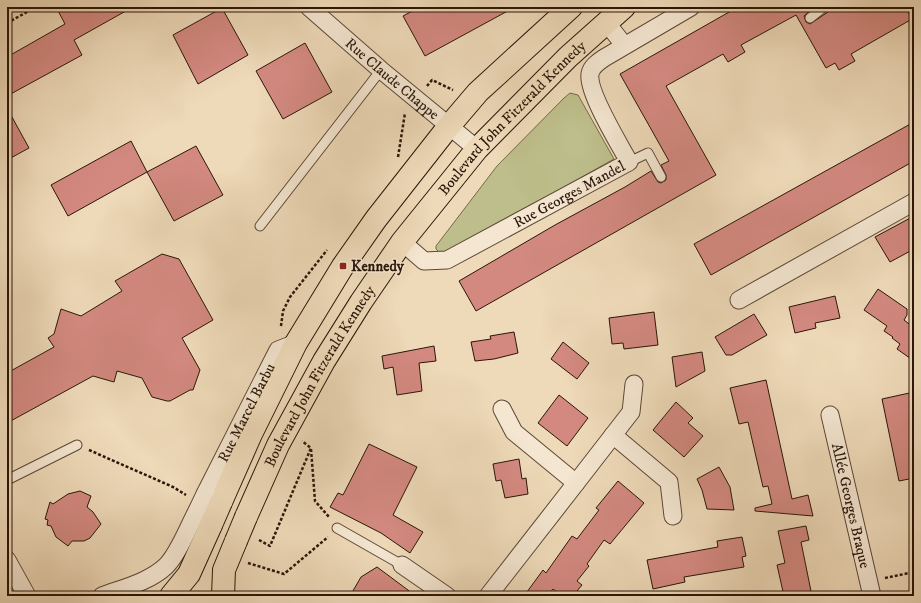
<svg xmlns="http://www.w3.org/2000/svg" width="921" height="603" viewBox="0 0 921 603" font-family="'IM FELL DW Pica',serif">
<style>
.green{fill:#bdbe8b;stroke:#746a4a}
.building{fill:#d38980;stroke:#2a1609}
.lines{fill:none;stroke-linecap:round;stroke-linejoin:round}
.lane-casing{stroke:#5b4735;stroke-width:11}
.street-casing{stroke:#5b4735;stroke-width:19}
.primary-casing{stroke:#2a1609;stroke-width:24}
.path{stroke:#2a1609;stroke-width:2.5;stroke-dasharray:3 2;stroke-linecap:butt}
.lane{stroke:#f4e6d1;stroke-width:9}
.street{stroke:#f4e6d1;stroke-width:17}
.primary{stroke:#eed9b8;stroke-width:22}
.street-bridge-casing{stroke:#5b4735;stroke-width:19;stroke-linecap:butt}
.primary-bridge-casing{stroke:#2a1609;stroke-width:24;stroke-linecap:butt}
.street-bridge{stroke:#f4e6d1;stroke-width:17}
.primary-bridge{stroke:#eed9b8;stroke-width:22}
.poi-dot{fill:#8f2418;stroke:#f4e6d1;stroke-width:1.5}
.labels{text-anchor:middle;stroke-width:3;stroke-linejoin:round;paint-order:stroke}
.street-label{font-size:15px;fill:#2a1609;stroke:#f4e6d1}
.poi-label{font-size:15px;font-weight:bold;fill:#2a1609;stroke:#f4e6d1;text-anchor:start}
</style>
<rect width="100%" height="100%" fill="#eed9b8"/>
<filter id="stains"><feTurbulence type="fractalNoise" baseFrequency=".005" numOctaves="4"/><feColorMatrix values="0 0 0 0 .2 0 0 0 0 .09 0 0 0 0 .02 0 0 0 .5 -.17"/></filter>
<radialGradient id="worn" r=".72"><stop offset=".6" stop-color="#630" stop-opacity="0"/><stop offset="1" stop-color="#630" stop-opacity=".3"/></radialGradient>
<polygon class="green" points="570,93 578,95 614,159 448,252 441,254 436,249 436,246 497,166 564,98"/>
<g class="building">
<polygon points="56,7 133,7 74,40 82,55 7,96 7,57 65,24"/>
<polygon points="420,7 515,7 425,56 403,16"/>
<polygon points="738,7 814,7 804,16 806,22 810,24 828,12 830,7 905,7 912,19 851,54 855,61 839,70 835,63 826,68 796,15 741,45 745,52 728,62 723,54 666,86 716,175 476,311 459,281 555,225 625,187 651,171 658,182 661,183 666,180 666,175 661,165 669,161 620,74"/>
<polygon points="222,8 248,55 198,84 173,35"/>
<polygon points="305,43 332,92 283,119 256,71"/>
<polygon points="7,108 29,148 7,160"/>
<polygon points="914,122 914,161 711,275 694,244"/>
<polygon points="131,141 147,172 68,216 51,185"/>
<polygon points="196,146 223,195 174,221 147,172"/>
<polygon points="914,216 914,249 890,262 875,237"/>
<polygon points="162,254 179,259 213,320 182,338 200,370 193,390 190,390 170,401 167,401 152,397 142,378 117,371 114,382 93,376 7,423 7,373 54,347 48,338 54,334 61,309 81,316 122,291 115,281"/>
<polygon points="878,289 907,309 907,315 904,320 913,327 914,326 914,361 897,349 900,344 892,338 893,337 884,331 887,326 864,310"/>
<polygon points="835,296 840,318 815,323 816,328 795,333 789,307"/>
<polygon points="654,312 658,345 624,349 623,343 612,344 609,318"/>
<polygon points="754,314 767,335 732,355 726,355 715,337"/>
<polygon points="514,332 518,353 494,359 475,361 471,342 491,339 490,336"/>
<polygon points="563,342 589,363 577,379 551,359"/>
<polygon points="434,346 436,361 419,363 422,391 397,395 393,367 384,369 382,356"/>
<polygon points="702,352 705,371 676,387 672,357"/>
<polygon points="766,380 792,499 808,495 813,516 755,511 755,508 772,504 768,486 763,487 748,422 739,424 730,388"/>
<polygon points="914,392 914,478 899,481 882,399"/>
<polygon points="559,395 588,418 567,446 538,423"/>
<polygon points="676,402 693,418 688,423 703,436 684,457 653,430"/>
<polygon points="369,444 417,467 393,515 423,532 410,553 381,533 330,507 338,493 343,495"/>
<polygon points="519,459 522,479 526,478 528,494 505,498 501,480 496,481 493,464"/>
<polygon points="719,467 730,487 734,510 707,509 702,490 697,479"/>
<polygon points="618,481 644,503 610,544 604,540 587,564 589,566 577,581 582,585 573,596 562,596 553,589 548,596 524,596 543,570 546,573 572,536 577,539 599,510 596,508"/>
<polygon points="80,491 91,496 87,507 93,512 101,524 90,538 84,541 72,541 68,546 56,537 51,526 47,525 48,520 45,519 50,502 53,504 68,494"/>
<polygon points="806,526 809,540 801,542 812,596 784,596 777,565 785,563 778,531"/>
<polygon points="742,537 746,556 742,557 744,567 684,577 685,582 653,589 647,560 718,547 717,541"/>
<polygon points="377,567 416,596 350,596 361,577"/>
</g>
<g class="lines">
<defs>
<g id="lane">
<polyline points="810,18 824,7"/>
<polyline points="629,162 648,153 661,177"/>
<polyline points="260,226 381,70"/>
<polyline points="7,480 77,445"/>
<polyline points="337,528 402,565"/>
</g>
<g id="street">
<path id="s1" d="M309 7 381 70 477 149"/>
<polyline points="606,22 624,45"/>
<path id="s2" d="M402 242 424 261 447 260 629 162C620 145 587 92 590 74 591 67 598 62 604 58L691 7"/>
<polyline points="739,300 914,202"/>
<polyline points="502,409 514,432 576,483"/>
<path id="s3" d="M830 415 872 596"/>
<polyline points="613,435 669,482 673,516"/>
<path id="s4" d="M206 492 278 350 296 343"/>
<polyline points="7,560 27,596"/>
<polyline points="402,565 447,596"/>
<path d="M102 596C123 588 149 582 166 566 178 554 187 530 195 515"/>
<polyline points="488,596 576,483 631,412 634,384"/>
</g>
<g id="primary">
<polyline points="221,502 251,434 296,343 343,266 376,219 449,126 478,92 571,7"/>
<path id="s5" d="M246 517 278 445 324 361 361 302 402 242 477 149 568 57 624 7"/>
<polyline points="171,596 189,574 211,525"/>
<polyline points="223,596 224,570 236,541"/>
</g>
</defs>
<use href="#lane" class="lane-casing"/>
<use href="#street" class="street-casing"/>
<use href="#primary" class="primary-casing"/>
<g class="path">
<polyline points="7,23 36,7"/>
<polyline points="427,86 432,80 453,90"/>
<polyline points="398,157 405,113"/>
<polyline points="281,326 283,311 290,297 327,250"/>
<polyline points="311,449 315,501 329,517"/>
<polyline points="89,450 173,487 186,495"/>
<polyline points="259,540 270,546 311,448 302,441"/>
<polyline points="248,563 284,574 328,537"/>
<polyline points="885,578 914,572"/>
</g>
<use href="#lane" class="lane"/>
<use href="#street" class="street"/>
<use href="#primary" class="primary"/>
<defs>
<polyline id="street-bridge" points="195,515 206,492"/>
<g id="primary-bridge">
<polyline points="211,525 221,502"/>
<polyline points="236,541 246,517"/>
</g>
</defs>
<use href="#street-bridge" class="street-bridge-casing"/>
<use href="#primary-bridge" class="primary-bridge-casing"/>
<use href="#street-bridge" class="street-bridge"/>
<use href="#primary-bridge" class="primary-bridge"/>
</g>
<rect class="poi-dot" x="339" y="262" width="8" height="8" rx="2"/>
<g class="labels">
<g class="street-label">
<text dy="5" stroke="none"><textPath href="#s1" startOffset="110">Rue Claude Chappe</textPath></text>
<text dy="5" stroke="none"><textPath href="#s5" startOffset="483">Boulevard John Fitzerald Kennedy</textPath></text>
<text dy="5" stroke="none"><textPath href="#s2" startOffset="191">Rue Georges Mandel</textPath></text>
<text dy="5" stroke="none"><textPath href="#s5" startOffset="159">Boulevard John Fitzerald Kennedy</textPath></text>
<text dy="5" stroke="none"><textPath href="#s4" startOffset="89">Rue Marcel Barbu</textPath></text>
<text dy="5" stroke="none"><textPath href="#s3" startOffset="93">Allée Georges Braque</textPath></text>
</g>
<g class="poi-label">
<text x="351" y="271">Kennedy</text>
</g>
</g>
<rect width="921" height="603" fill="none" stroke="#eed9b8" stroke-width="24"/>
<rect x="8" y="8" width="905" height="587" fill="none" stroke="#2a1609" stroke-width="2"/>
<rect x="12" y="12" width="897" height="579" fill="none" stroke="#2a1609"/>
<rect width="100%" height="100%" filter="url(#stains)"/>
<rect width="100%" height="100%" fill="url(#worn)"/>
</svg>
